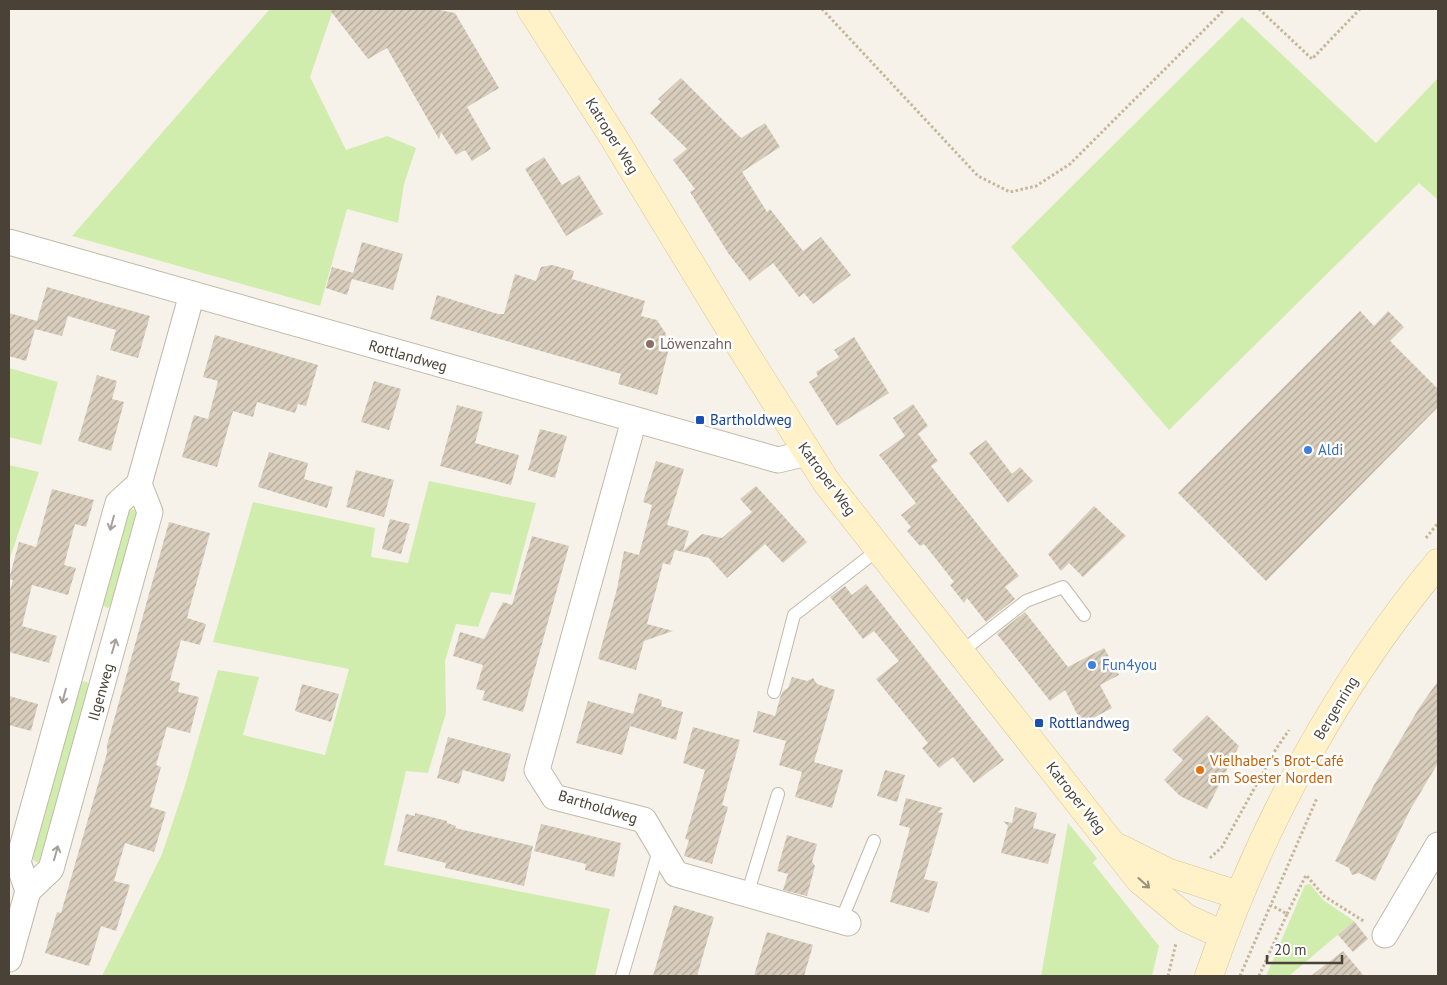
<svg xmlns="http://www.w3.org/2000/svg" width="1447" height="985" viewBox="0 0 1447 985" font-family="'PT Sans',sans-serif">
<style>
.green{fill:#d1edae}
.building{fill:url(#building-hatch)}
.lines{fill:none;stroke-linecap:round;stroke-linejoin:round}
.lane-casing{stroke:#c2baaa;stroke-width:14}
.street-casing{stroke:#c2baaa;stroke-width:27}
.secondary-casing{stroke:#dac795;stroke-width:29}
.path{stroke:#c5b69a;stroke-width:3;stroke-dasharray:2.5 2.5;stroke-linecap:butt}
.lane{stroke:#fff;stroke-width:12}
.street{stroke:#fff;stroke-width:25}
.secondary{stroke:#fff2c9;stroke-width:28}
.oneway{stroke:#a4a09a}
.oneway2{stroke:#9b9178}
.education-dot{fill:#8d6e63;stroke:#fff;stroke-width:2}
.transit-dot{fill:#1a4fb4;stroke:#fff;stroke-width:2}
.shop-dot{fill:#3f7fe0;stroke:#fff;stroke-width:2}
.food-dot{fill:#e8710a;stroke:#fff;stroke-width:2}
.labels{text-anchor:middle;stroke-width:5;stroke-linejoin:round;paint-order:stroke}
.street-label{font-size:15px;fill:#4a4236;stroke:#fff}
.education-label{font-size:15px;fill:#785e54;stroke:#fff;text-anchor:start}
.transit-label{font-size:15px;fill:#164399;stroke:#fff;text-anchor:start}
.shop-label{font-size:15px;fill:#366cbe;stroke:#fff;text-anchor:start}
.food-label{font-size:15px;fill:#c56008;stroke:#fff;text-anchor:start}
</style>
<defs>
<pattern id="building-hatch" width="6" height="6" patternUnits="userSpaceOnUse" patternTransform="scale(1.25)"><rect width="6" height="6" fill="#d9cebd"/><path d="M-1 1l2-2M0 6l6-6M5 7l2-2" fill="none" stroke="#b2a99a"/></pattern>
</defs>
<rect width="100%" height="100%" fill="#f6f2e9"/>
<g class="green">
<polygon points="270,9 331,9 332,13 310,77 346,150 387,136 416,148 404,184 398,223 347,209 320,306 72,236"/>
<polygon points="1242,17 1376,143 1438,78 1438,200 1419,183 1169,430 1011,247"/>
<polygon points="9,368 58,382 41,445 9,437"/>
<polygon points="9,465 39,472 9,561"/>
<polygon points="429,481 536,503 511,595 491,592 478,627 456,624 445,661 446,713 428,773 406,771 384,865 610,909 595,976 102,976 162,854 184,789 218,670 259,677 243,735 325,755 349,669 213,642 253,502 375,528 371,557 408,563"/>
<polygon points="128,509 135,510 137,515 113,603 108,608 102,605"/>
<polygon points="81,681 87,682 90,687 43,859 39,863 34,861 31,855"/>
<polygon points="1068,823 1097,858 1093,863 1159,946 1152,976 1041,976"/>
<polygon points="1310,884 1323,900 1354,921 1289,976 1266,976 1305,885"/>
</g>
<g class="building">
<polygon points="329,9 434,9 455,13 499,88 467,107 491,149 472,161 465,150 456,155 441,132 439,139 387,48 368,59"/>
<polygon points="681,78 741,138 765,123 780,147 742,172 767,212 770,209 803,251 821,237 851,275 813,304 804,293 799,297 773,263 750,281 728,253 690,192 695,189 673,160 687,149 650,113 661,102 658,99"/>
<polygon points="544,157 562,185 579,175 603,214 566,236 525,169"/>
<polygon points="362,242 403,254 393,290 352,279 347,295 326,288 332,267 353,273"/>
<polygon points="552,265 574,271 572,279 645,301 641,316 657,320 666,334 663,346 669,348 657,395 618,384 621,374 430,319 437,295 498,314 504,314 515,274 536,281 541,267"/>
<polygon points="47,287 150,316 138,358 110,350 116,330 68,316 62,336 35,329 26,361 9,356 9,313 37,321"/>
<polygon points="1360,311 1374,326 1388,311 1404,327 1390,341 1438,389 1438,407 1266,581 1178,493"/>
<polygon points="215,335 318,365 306,406 298,404 295,413 257,402 253,417 233,411 217,467 182,457 194,415 208,419 218,381 203,377"/>
<polygon points="854,337 889,393 837,426 809,382 818,376 816,372 839,357 834,350"/>
<polygon points="97,375 117,381 112,399 124,402 111,451 78,441"/>
<polygon points="374,381 401,389 389,430 361,422"/>
<polygon points="913,404 928,426 918,434 938,461 931,466 1019,576 1005,587 1015,599 986,622 967,598 964,603 950,585 954,582 940,564 924,544 920,546 907,531 911,527 901,515 916,503 879,455 905,436 893,418"/>
<polygon points="457,405 483,412 475,443 519,455 511,485 440,466"/>
<polygon points="540,429 567,436 555,478 528,470"/>
<polygon points="986,440 1012,474 1020,467 1033,481 1008,503 969,453"/>
<polygon points="269,452 308,463 304,479 333,487 327,508 258,487"/>
<polygon points="656,461 684,469 667,525 689,531 683,551 702,534 722,538 752,512 740,499 756,486 807,542 783,563 765,544 727,578 709,558 675,550 670,565 663,563 647,624 673,631 644,641 636,670 598,659 617,589 624,551 639,555 652,505 643,502"/>
<polygon points="356,470 394,480 384,517 346,507"/>
<polygon points="52,489 94,500 86,527 75,524 64,565 76,568 68,595 32,585 22,626 57,636 49,663 9,652 9,594 13,580 9,579 19,542 36,547"/>
<polygon points="1094,506 1126,536 1083,577 1069,563 1061,571 1048,554"/>
<polygon points="390,519 410,524 401,554 382,549"/>
<polygon points="169,522 210,533 187,618 206,624 200,645 181,640 170,680 180,683 178,692 199,697 190,733 167,727 156,765 161,767 150,807 166,812 154,852 125,843 114,881 130,885 116,931 101,926 89,966 45,953 57,912 61,913 107,753 107,745"/>
<polygon points="532,536 569,546 523,712 482,700 485,691 476,689 483,665 453,656 460,632 484,639 503,602 512,605"/>
<polygon points="866,584 1004,760 974,783 953,757 939,768 922,748 928,743 876,679 899,661 874,631 863,639 830,597 845,586 852,595"/>
<polygon points="1025,612 1068,667 1104,648 1119,675 1100,685 1112,708 1082,724 1065,690 1050,701 997,634"/>
<polygon points="792,677 807,681 813,678 817,684 835,690 814,762 843,770 832,808 795,797 802,772 779,765 786,741 753,732 758,711 775,716 780,698 783,691 788,688"/>
<polygon points="1438,681 1438,763 1410,810 1375,881 1359,873 1352,875 1349,868 1335,861 1374,785 1419,708"/>
<polygon points="302,684 339,694 331,722 295,711"/>
<polygon points="639,693 662,700 661,706 683,712 676,740 630,726 622,755 576,743 588,701 633,714"/>
<polygon points="9,696 38,704 31,731 9,725"/>
<polygon points="1207,715 1239,746 1207,809 1180,796 1164,780 1183,760 1172,750"/>
<polygon points="693,727 740,740 722,805 728,807 712,864 684,856 689,840 685,839 705,770 683,763"/>
<polygon points="448,737 511,754 504,782 463,770 459,784 437,778"/>
<polygon points="885,770 905,775 897,802 877,796"/>
<polygon points="906,798 943,808 938,812 943,813 924,879 938,882 929,913 890,902 910,828 899,825"/>
<polygon points="1015,807 1037,813 1033,828 1056,834 1048,864 1001,853 1008,826 1003,821 1012,823"/>
<polygon points="415,813 447,821 447,823 456,826 455,828 533,846 524,886 445,868 446,863 397,851 406,814 415,816"/>
<polygon points="541,824 621,843 614,877 585,870 586,864 534,851"/>
<polygon points="787,835 817,844 812,862 815,866 807,896 783,890 788,874 777,871"/>
<polygon points="674,905 714,917 697,976 653,976"/>
<polygon points="1354,921 1368,939 1353,952 1338,935"/>
<polygon points="767,932 813,945 804,976 754,976"/>
<polygon points="1343,951 1364,976 1311,976"/>
</g>
<g class="lines">
<defs>
<g id="lane">
<polyline points="961,652 1026,601 1063,587 1084,615"/>
<polyline points="774,692 794,615 879,549"/>
<polyline points="747,895 778,794"/>
<polyline points="841,921 874,841"/>
<polyline points="622,976 660,847"/>
</g>
<g id="street">
<polyline points="9,242 778,460 807,453"/>
<polyline points="634,420 537,770 554,797 644,820 676,874 848,923"/>
<polyline points="28,891 18,862 118,503 139,484 192,294"/>
<polyline points="1385,935 1438,845"/>
<polyline points="9,959 28,891 51,869 150,512 139,484"/>
</g>
<g id="secondary">
<polyline points="531,9 612,135 743,350 827,483 1140,880 1186,918 1223,935"/>
<polyline points="1119,848 1167,872 1238,895"/>
<path d="M1209 976C1260 827 1338 684 1438 563"/>
</g>
</defs>
<use href="#lane" class="lane-casing"/>
<use href="#street" class="street-casing"/>
<use href="#secondary" class="secondary-casing"/>
<g class="path">
<polyline points="822,9 978,176 1010,192 1036,186 1070,164 1225,9"/>
<polyline points="1259,9 1312,59 1360,9"/>
<polyline points="1426,538 1438,523"/>
<polyline points="1210,858 1222,847 1276,749 1289,730"/>
<polyline points="1287,914 1306,875 1324,896 1365,922"/>
<polyline points="1168,976 1176,943"/>
<polyline points="1240,976 1317,798"/>
<polyline points="1259,976 1287,914 1271,905"/>
</g>
<use href="#lane" class="lane"/>
<use href="#street" class="street"/>
<use href="#secondary" class="secondary"/>
</g>
<defs><path id="oneway-shaft" d="M-6 0H5M1.5-3L5.5 0L1.5 3" fill="none" stroke-width="1.6" stroke-linecap="round" stroke-linejoin="round" transform="scale(1.25)"/></defs>
<g class="oneway">
<use href="#oneway-shaft" transform="translate(112 523) rotate(105)"/>
<use href="#oneway-shaft" transform="translate(114 646) rotate(-74)"/>
<use href="#oneway-shaft" transform="translate(64 696) rotate(105)"/>
<use href="#oneway-shaft" transform="translate(56 853) rotate(-74)"/>
</g>
<use class="oneway2" href="#oneway-shaft" transform="translate(1144 883) rotate(42)"/>
<circle class="education-dot" cx="650" cy="344" r="5"/>
<g class="transit-dot">
<rect x="695" y="415" width="10" height="10" rx="2.5"/>
<rect x="1034" y="718" width="10" height="10" rx="2.5"/>
</g>
<g class="shop-dot">
<circle cx="1308" cy="450" r="5"/>
<circle cx="1092" cy="665" r="5"/>
</g>
<circle class="food-dot" cx="1200" cy="770" r="5"/>
<g class="labels">
<g class="street-label">
<text transform="translate(612 136) rotate(58)" y="5">Katroper Weg</text>
<text transform="translate(408 356) rotate(16)" y="5">Rottlandweg</text>
<text transform="translate(827 479) rotate(54)" y="5">Katroper Weg</text>
<text transform="translate(101 692) rotate(-74)" y="5">Ilgenweg</text>
<text transform="translate(1336 708) rotate(-59)" y="5">Bergenring</text>
<text transform="translate(1076 798) rotate(52)" y="5">Katroper Weg</text>
<text transform="translate(598 807) rotate(17)" y="5">Bartholdweg</text>
</g>
<g class="education-label">
<text x="660" y="349">Löwenzahn</text>
</g>
<g class="transit-label">
<text x="710" y="425">Bartholdweg</text>
<text x="1049" y="728">Rottlandweg</text>
</g>
<g class="shop-label">
<text x="1318" y="455">Aldi</text>
<text x="1102" y="670">Fun4you</text>
</g>
<g class="food-label">
<text x="1210" y="766">Vielhaber's Brot-Café<tspan x="1210" dy="17">am Soester Norden</tspan></text>
</g>
</g>
<rect width="1447" height="985" fill="none" stroke="#4a4236" stroke-width="20"/>
<path d="M1267 955v8h75v-8" fill="none" stroke="#4a4236" stroke-width="2.5"/>
<text x="1274" y="955" font-size="15" fill="#4a4236" stroke="#ffffff" stroke-width="4" paint-order="stroke">20 m</text>
</svg>
